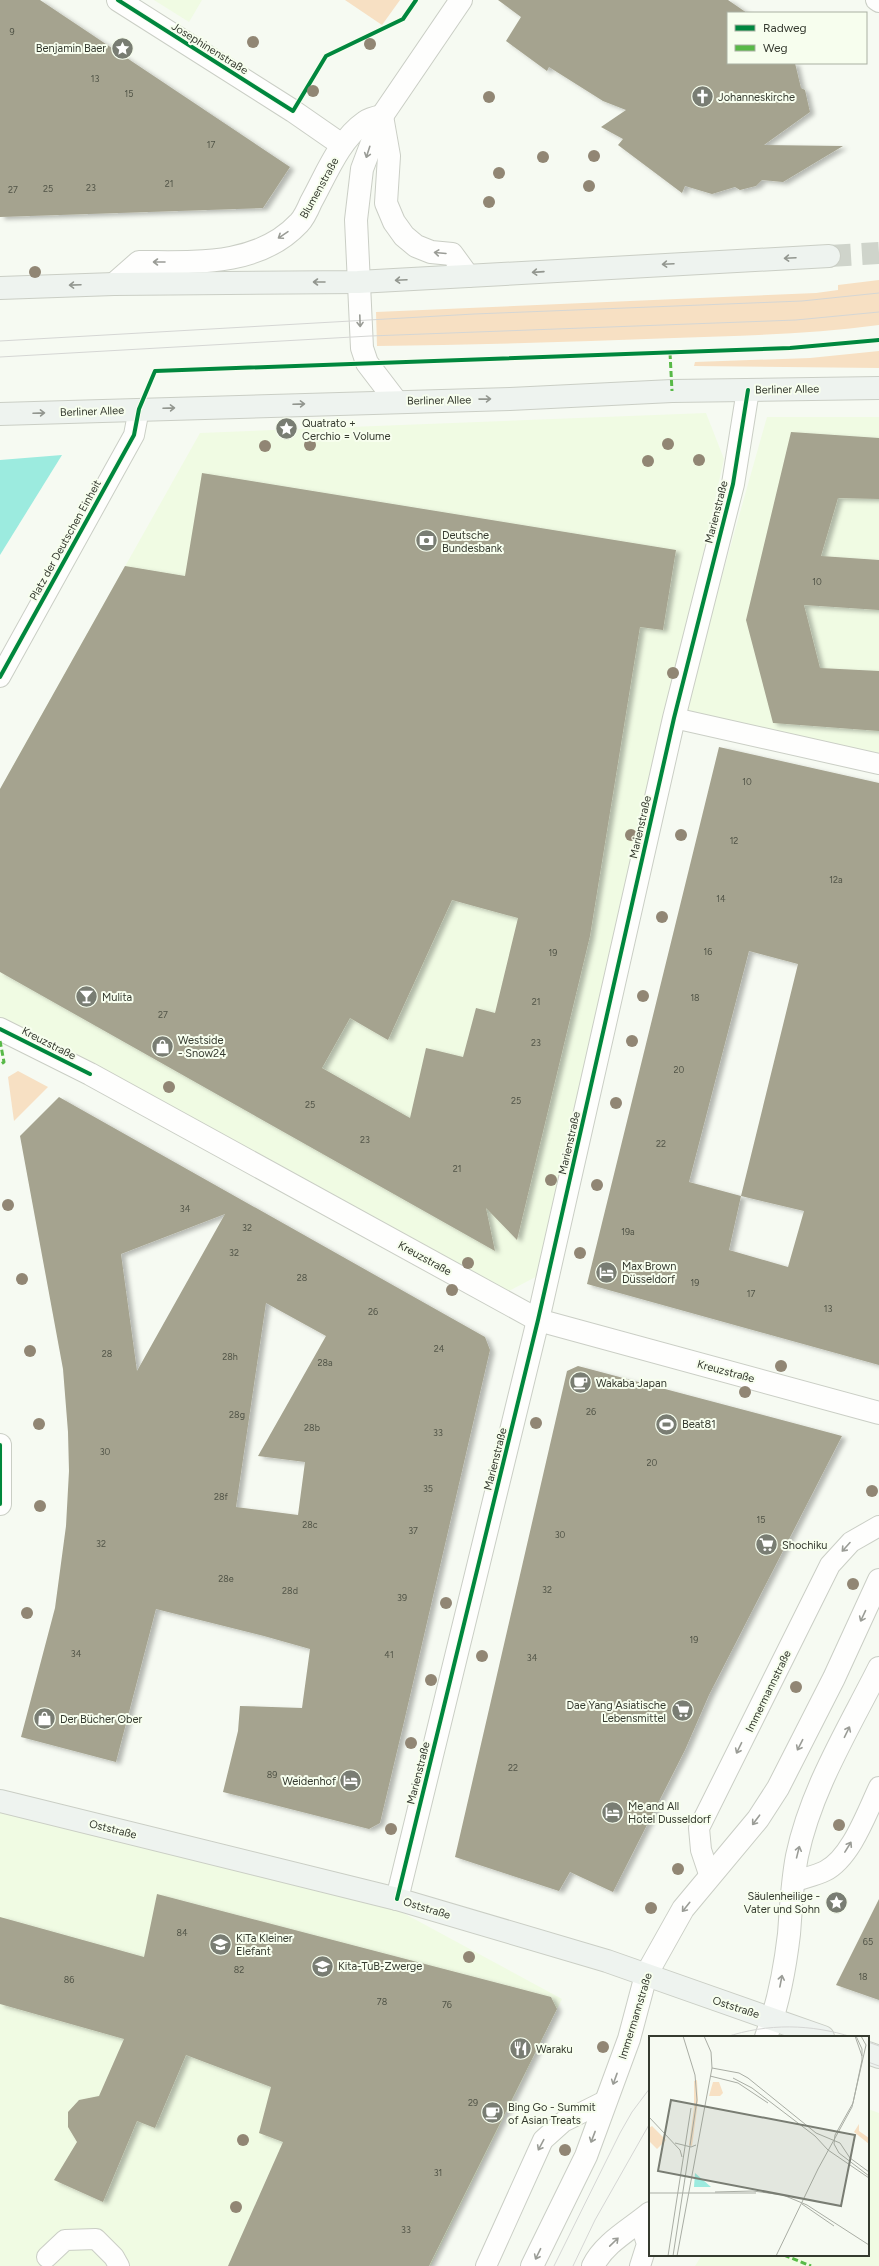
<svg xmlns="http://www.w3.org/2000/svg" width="879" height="2266" viewBox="0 0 879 2266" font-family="Figtree,sans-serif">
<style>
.built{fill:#f0fbe3}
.green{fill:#f7e0c3}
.water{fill:#9cebdf}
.building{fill:#a5a38f;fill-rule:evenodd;filter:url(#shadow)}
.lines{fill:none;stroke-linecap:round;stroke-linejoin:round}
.secondary-tunnel{stroke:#cfd4cb;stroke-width:22;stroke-dasharray:22 11;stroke-linecap:butt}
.service-casing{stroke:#cacec5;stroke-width:22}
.minor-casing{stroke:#cacec5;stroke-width:24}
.tertiary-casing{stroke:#cacec5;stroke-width:24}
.secondary-casing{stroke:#cacec5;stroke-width:24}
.service{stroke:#fefefd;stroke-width:20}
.minor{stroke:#fefefd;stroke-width:22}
.tertiary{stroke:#fefefd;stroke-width:22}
.secondary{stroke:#eef3ef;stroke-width:22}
.tram{stroke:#d5d6d4;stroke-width:1}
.quiet{stroke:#58b947;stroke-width:3;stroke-dasharray:6 3;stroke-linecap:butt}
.cycleway-casing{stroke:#f7feee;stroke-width:6}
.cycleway{stroke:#00873e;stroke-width:4}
.tree{fill:#918674}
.oneway{stroke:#9a9c96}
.oneway2{stroke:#92968f}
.labels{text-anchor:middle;stroke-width:4;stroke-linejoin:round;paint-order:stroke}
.number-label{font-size:9px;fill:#515447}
.poi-label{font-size:11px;fill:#353a2f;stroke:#f7feee;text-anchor:start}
.street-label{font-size:11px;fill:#353a2f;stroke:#f7feee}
.inset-road{fill:none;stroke:#a9ada4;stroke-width:1}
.view{fill:#797d73;fill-opacity:0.15;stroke:#797d73;stroke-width:2}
.inset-edge{fill:none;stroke:#353a2f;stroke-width:2}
</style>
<defs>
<filter id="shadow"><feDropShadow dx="4.5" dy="2.5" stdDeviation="2" flood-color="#0004"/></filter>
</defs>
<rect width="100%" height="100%" fill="#f6faf2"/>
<g class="built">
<polygon points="154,0 202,0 189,22"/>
<polygon points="706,413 724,459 545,1272 505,1293 0,1017 0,789 200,433"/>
<polygon points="767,417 879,417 879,764 680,725"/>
<polygon points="0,1811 394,1908 562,1999 431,2266 0,2266"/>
<polygon points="868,2109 879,2113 879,2266 695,2266 702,2255 868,2255"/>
</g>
<g class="green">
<polygon points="345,0 400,0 382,25"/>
<path d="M879 280V325C811 334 742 336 674 338 575 342 476 345 377 346L376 312 816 293 838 290V285Z"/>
<polygon points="879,351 879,368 694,366 695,362 810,358"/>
<polygon points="18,1071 48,1087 14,1121 8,1077"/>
</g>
<polygon class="water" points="62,455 0,555 0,460"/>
<g class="building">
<polygon points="0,0 40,0 290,167 263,208 0,217"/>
<polygon points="498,0 728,0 747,13 728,13 728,63 795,63 801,88 805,90 810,112 764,145 843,146 783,182 762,180 756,186 740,190 735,187 712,194 685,186 682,193 618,145 623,139 601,127 626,110 603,101 549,67 547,71 506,41 521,17"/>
<polygon points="791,432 879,438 879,499 838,498 821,556 879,560 879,610 804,605 820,668 879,671 879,731 773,723 746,620"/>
<path d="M202 473 676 550 663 630 640 627 590 936 517 1240 486 1208 495 1251 0 972V789L125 566 185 576ZM452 900 518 918 495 1013 476 1008 463 1057 426 1048 410 1118 322 1068 350 1018 388 1040Z"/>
<path d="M719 747 879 783V1365L587 1284ZM749 951 798 964 741 1196 689 1182ZM741 1196 804 1211 788 1267 729 1250Z"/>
<path d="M59 1097 485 1337 490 1350 404 1722 380 1823 369 1829 223 1792 238 1731 240 1706 302 1708 310 1649 264 1636 156 1609 116 1762 21 1737 55 1608 66 1526 69 1471 68 1432 63 1369 20 1136ZM225 1214 137 1371 121 1254ZM266 1303 326 1336 258 1456 305 1462 298 1515 236 1507Z"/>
<polygon points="578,1366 842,1436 709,1695 685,1750 613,1892 570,1872 559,1891 455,1857 567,1371"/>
<polygon points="157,1894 551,1997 557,2009 429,2266 228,2266 283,2142 259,2133 271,2087 186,2055 155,2128 137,2121 103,2202 54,2180 77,2142 68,2127 68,2112 79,2100 99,2096 124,2039 0,2004 0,1917 144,1957"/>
<polygon points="879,1899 879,2000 836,1985"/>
</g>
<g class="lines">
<polyline class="secondary-tunnel" points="829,256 879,253"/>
<defs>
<g id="service">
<polyline points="876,0 879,2"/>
<polyline points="0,677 134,435 139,409"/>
<polyline points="674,718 879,764"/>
<polyline points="710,1877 701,1850 699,1828 830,1565 851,1542 879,1526"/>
<path d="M793 1882C803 1878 815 1876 825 1871 851 1858 867 1812 879 1787"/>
<polyline points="640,2222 647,2244 640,2266"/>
<polyline points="47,2257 65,2240 96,2239 114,2257 119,2266"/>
<polyline points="486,2266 543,2140 563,2122 607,2100"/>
</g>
<g id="minor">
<polyline points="118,0 293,111 342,145"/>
<polyline points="0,1029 90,1074 538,1320 879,1413"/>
<polyline points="397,1899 538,1320 674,718 733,484 748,390"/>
</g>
<g id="tertiary">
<polyline points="382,116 389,156 386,203 394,222 404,236 416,246 431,252 452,254 468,276"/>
<path d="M114 284 139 262C193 262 258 267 299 223 304 218 308 209 311 202 326 175 339 140 365 122 369 119 377 117 382 116"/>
<polyline points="396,401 367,363 362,348 356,220 362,169 382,116 461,0"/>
<polyline points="0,1445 0,1504"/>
<path d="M766 2037C778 2005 785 1968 789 1934 791 1908 792 1882 797 1856 811 1789 849 1728 879 1668"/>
<polyline points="532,2266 586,2156 629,2039 646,1975 683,1909 758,1819 778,1788 834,1678 879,1580"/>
<path d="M593 2266C604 2243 631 2229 650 2213"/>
</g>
<g id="secondary">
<polyline points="0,288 114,284 358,282 829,256"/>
<polyline points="0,414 510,399 672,391 879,388"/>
<polyline points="0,1801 397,1899 607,1961 823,2037"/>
<polyline points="868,2053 879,2057"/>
</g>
</defs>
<use href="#service" class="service-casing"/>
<use href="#minor" class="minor-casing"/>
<use href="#tertiary" class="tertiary-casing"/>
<use href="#secondary" class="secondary-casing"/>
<use href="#service" class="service"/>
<use href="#minor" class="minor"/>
<use href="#tertiary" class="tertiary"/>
<use href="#secondary" class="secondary"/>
<g class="tram">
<polyline points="0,341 474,314 802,301 879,293"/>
<polyline points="0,357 370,336 796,320 879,312"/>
<path d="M726 2037C768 2023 811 2024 852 2037"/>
<polyline points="868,2042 879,2046"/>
<polyline points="868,2062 879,2066"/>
<polyline points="554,2266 620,2133 632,2112 650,2088"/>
<polyline points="573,2266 595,2220 650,2123"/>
</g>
<g class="quiet">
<polyline points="670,353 672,391"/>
<polyline points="0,1041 4,1062 0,1065"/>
<polyline points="784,2255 811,2266"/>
</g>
<defs>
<g id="cycleway">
<polyline points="118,0 293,111 326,56 403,19 416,0"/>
<polyline points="0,677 134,435 139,409 155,371 790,348 879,340"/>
<polyline points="0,1029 90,1074"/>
<polyline points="0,1445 0,1504"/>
<polyline points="397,1899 538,1320 674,718 733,484 748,390"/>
</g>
</defs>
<use href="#cycleway" class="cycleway-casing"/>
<use href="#cycleway" class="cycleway"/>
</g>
<g class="tree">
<circle cx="253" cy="42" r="6"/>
<circle cx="370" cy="44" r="6"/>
<circle cx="313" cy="91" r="6"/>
<circle cx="489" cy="97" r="6"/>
<circle cx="594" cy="156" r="6"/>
<circle cx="543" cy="157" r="6"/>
<circle cx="499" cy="173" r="6"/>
<circle cx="589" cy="186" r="6"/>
<circle cx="489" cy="202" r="6"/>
<circle cx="35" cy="272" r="6"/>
<circle cx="668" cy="444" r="6"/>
<circle cx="310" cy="445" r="6"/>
<circle cx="265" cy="446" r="6"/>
<circle cx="699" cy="460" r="6"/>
<circle cx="648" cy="461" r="6"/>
<circle cx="673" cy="673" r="6"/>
<circle cx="631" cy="835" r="6"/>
<circle cx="681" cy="835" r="6"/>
<circle cx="662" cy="917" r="6"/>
<circle cx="643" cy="996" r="6"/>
<circle cx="632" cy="1041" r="6"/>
<circle cx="169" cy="1087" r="6"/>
<circle cx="616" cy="1103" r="6"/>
<circle cx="551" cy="1180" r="6"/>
<circle cx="597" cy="1185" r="6"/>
<circle cx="8" cy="1205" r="6"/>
<circle cx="580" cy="1253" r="6"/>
<circle cx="468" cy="1263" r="6"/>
<circle cx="22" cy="1279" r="6"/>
<circle cx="452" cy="1290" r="6"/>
<circle cx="30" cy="1351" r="6"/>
<circle cx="781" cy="1366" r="6"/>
<circle cx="745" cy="1392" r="6"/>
<circle cx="536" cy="1423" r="6"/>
<circle cx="39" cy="1424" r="6"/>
<circle cx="872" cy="1491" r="6"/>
<circle cx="40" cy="1506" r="6"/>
<circle cx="853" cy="1584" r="6"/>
<circle cx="446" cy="1603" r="6"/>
<circle cx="27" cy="1613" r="6"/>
<circle cx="482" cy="1656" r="6"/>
<circle cx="431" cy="1680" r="6"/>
<circle cx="796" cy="1687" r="6"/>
<circle cx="411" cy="1743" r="6"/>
<circle cx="839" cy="1825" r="6"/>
<circle cx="391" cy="1829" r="6"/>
<circle cx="678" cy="1869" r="6"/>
<circle cx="651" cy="1908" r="6"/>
<circle cx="469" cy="1957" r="6"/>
<circle cx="603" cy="2047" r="6"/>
<circle cx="243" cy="2140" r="6"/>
<circle cx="565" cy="2150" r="6"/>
<circle cx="236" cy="2207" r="6"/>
</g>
<defs><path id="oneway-shaft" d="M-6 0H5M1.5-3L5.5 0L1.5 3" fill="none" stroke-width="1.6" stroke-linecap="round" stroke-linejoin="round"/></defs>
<g class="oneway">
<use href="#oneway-shaft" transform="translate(368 152) rotate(108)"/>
<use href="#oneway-shaft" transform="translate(283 235) rotate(146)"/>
<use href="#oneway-shaft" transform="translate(440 253) rotate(-175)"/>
<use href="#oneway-shaft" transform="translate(159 262) rotate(180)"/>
<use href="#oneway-shaft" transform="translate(360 321) rotate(88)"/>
<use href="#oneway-shaft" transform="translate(846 1547) rotate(132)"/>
<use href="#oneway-shaft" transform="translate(863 1616) rotate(115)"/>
<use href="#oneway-shaft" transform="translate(847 1732) rotate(-64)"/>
<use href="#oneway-shaft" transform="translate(800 1745) rotate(117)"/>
<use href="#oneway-shaft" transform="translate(739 1748) rotate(116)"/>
<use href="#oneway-shaft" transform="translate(756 1820) rotate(127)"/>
<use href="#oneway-shaft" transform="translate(848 1847) rotate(-58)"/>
<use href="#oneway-shaft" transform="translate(798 1852) rotate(-76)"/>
<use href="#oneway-shaft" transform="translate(686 1907) rotate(129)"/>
<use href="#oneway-shaft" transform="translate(781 1981) rotate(-79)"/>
<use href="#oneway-shaft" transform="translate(615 2079) rotate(110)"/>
<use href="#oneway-shaft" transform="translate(593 2137) rotate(111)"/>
<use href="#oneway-shaft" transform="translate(541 2145) rotate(118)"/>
<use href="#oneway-shaft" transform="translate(614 2242) rotate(-44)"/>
<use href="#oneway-shaft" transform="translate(538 2254) rotate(116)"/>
</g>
<g class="oneway2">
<use href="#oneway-shaft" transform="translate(790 258) rotate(177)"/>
<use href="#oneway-shaft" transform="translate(668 264) rotate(177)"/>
<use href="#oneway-shaft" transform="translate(538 272) rotate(176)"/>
<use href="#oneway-shaft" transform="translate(401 280) rotate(177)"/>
<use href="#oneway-shaft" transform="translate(319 282) rotate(180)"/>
<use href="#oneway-shaft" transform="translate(75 285) rotate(178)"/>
<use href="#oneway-shaft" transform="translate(485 399) rotate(-1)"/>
<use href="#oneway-shaft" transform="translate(299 404) rotate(-2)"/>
<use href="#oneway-shaft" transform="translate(169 408) rotate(-2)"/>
<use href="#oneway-shaft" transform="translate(39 413) rotate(-2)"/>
</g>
<defs>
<symbol id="sight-disc" viewBox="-11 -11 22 22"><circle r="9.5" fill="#797d73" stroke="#f7feee"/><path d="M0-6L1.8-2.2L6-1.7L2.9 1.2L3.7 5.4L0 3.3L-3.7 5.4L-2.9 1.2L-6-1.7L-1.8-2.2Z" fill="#fff"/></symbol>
<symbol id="church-disc" viewBox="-11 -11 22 22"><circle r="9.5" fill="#797d73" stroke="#f7feee"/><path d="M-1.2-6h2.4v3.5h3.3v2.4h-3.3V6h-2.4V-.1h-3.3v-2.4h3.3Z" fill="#fff"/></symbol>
<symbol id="bank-disc" viewBox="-11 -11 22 22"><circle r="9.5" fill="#797d73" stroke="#f7feee"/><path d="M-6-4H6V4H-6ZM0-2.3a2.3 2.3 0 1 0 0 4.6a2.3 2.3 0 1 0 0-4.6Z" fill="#fff"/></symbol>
<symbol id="bar-disc" viewBox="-11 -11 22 22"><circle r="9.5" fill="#797d73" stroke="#f7feee"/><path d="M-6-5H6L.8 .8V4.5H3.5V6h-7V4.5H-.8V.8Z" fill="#fff"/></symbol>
<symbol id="shop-disc" viewBox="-11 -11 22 22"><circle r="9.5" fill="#797d73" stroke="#f7feee"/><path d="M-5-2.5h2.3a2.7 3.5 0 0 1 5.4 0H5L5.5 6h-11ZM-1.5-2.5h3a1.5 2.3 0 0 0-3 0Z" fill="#fff"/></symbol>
<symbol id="hotel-disc" viewBox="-11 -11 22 22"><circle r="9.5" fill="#797d73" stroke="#f7feee"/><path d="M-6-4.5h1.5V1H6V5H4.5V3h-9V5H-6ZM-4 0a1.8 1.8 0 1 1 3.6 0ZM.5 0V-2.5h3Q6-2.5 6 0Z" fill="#fff"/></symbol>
<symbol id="cafe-disc" viewBox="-11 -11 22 22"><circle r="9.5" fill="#797d73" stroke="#f7feee"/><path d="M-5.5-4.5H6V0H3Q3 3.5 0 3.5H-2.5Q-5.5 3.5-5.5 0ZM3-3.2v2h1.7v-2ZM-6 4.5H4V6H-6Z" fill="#fff"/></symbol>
<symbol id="stadium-disc" viewBox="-11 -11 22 22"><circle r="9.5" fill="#797d73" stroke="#f7feee"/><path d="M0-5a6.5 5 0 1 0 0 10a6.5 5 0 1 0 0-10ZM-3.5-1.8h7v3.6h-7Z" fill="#fff"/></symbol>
<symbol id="supermarket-disc" viewBox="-11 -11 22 22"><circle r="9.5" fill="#797d73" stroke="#f7feee"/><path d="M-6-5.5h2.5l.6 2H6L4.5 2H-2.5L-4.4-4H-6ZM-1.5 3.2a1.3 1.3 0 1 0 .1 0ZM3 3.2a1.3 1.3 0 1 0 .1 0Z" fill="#fff"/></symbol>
<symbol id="school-disc" viewBox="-11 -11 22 22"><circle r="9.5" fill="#797d73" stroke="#f7feee"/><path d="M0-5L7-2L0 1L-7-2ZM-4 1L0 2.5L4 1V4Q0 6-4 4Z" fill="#fff"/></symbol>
<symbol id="restaurant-disc" viewBox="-11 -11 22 22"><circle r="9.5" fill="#797d73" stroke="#f7feee"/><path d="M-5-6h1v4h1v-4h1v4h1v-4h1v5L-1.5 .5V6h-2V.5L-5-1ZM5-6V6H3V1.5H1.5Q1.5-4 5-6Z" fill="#fff"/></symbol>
</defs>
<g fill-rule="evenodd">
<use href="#sight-disc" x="110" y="36" width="25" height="25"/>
<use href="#church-disc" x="690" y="84" width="25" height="25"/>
<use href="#sight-disc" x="274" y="416" width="25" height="25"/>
<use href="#bank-disc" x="414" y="528" width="25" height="25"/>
<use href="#bar-disc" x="74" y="984" width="25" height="25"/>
<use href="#shop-disc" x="150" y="1034" width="25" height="25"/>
<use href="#hotel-disc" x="594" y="1260" width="25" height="25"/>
<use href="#cafe-disc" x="568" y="1370" width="25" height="25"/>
<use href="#stadium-disc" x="654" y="1412" width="25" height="25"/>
<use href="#supermarket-disc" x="754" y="1532" width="25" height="25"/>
<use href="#supermarket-disc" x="670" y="1698" width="25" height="25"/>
<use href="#shop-disc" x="32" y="1706" width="25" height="25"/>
<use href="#hotel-disc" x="338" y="1768" width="25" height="25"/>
<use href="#hotel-disc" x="600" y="1800" width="25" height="25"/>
<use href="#sight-disc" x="824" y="1890" width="25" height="25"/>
<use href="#school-disc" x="208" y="1932" width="25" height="25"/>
<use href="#school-disc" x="310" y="1954" width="25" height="25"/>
<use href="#restaurant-disc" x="508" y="2036" width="25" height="25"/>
<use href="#cafe-disc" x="480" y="2100" width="25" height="25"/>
</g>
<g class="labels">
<g class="number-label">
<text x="12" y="35">9</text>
<text x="95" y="82">13</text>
<text x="129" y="97">15</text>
<text x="211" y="148">17</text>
<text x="169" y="187">21</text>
<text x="91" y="191">23</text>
<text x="48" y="192">25</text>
<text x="13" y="193">27</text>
<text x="817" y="585">10</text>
<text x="747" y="785">10</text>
<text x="734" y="844">12</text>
<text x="836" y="883">12a</text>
<text x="721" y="902">14</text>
<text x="708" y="955">16</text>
<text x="553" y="956">19</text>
<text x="695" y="1001">18</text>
<text x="536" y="1005">21</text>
<text x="163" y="1018">27</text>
<text x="536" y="1046">23</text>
<text x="679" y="1073">20</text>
<text x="516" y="1104">25</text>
<text x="310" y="1108">25</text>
<text x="365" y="1143">23</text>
<text x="661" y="1147">22</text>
<text x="457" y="1172">21</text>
<text x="185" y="1212">34</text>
<text x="247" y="1231">32</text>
<text x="628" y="1235">19a</text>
<text x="234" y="1256">32</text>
<text x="302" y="1281">28</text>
<text x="695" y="1286">19</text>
<text x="751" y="1297">17</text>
<text x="828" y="1312">13</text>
<text x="373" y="1315">26</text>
<text x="439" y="1352">24</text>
<text x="107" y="1357">28</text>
<text x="230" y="1360">28h</text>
<text x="325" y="1366">28a</text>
<text x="591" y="1415">26</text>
<text x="237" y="1418">28g</text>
<text x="312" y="1431">28b</text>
<text x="438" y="1436">33</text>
<text x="105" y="1455">30</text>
<text x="652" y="1466">20</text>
<text x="428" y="1492">35</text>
<text x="221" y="1500">28f</text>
<text x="761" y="1523">15</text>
<text x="310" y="1528">28c</text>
<text x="413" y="1534">37</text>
<text x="560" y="1538">30</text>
<text x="101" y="1547">32</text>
<text x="226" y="1582">28e</text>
<text x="547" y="1593">32</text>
<text x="290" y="1594">28d</text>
<text x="402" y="1601">39</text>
<text x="694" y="1643">19</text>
<text x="76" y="1657">34</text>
<text x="389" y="1658">41</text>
<text x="532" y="1661">34</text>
<text x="513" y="1771">22</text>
<text x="272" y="1778">89</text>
<text x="182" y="1936">84</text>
<text x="868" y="1945">65</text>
<text x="239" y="1973">82</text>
<text x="863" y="1980">18</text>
<text x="69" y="1983">86</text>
<text x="382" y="2005">78</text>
<text x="447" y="2008">76</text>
<text x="473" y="2106">29</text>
<text x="438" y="2176">31</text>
<text x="406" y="2233">33</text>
</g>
<g class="poi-label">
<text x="106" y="52" text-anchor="end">Benjamin Baer</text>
<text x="718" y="101">Johanneskirche</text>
<text x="302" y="427">Quatrato +<tspan x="302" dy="13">Cerchio = Volume</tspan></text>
<text x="442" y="539">Deutsche<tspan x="442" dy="13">Bundesbank</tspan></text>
<text x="102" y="1001">Mulita</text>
<text x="178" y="1044">Westside<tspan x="178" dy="13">- Snow24</tspan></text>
<text x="622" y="1270">Max Brown<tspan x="622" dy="13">Düsseldorf</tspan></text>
<text x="596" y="1387">Wakaba Japan</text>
<text x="682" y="1428">Beat81</text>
<text x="782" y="1549">Shochiku</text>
<text x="666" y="1709" text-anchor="end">Dae Yang Asiatische<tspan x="666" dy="13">Lebensmittel</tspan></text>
<text x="60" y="1723">Der Bücher Ober</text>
<text x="336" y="1785" text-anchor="end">Weidenhof</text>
<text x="628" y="1810">Me and All<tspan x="628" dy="13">Hotel Dusseldorf</tspan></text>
<text x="820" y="1900" text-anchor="end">Säulenheilige -<tspan x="820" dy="13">Vater und Sohn</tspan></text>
<text x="236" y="1942">KiTa Kleiner<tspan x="236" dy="13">Elefant</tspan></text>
<text x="338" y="1970">Kita-TuB-Zwerge</text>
<text x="536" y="2053">Waraku</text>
<text x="508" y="2111">Bing Go - Summit<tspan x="508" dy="13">of Asian Treats</tspan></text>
</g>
<g class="street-label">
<text transform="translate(210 48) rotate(32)" y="4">Josephinenstraße</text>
<text transform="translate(319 188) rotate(-61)" y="4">Blumenstraße</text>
<text transform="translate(787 389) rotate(-1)" y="4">Berliner Allee</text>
<text transform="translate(439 400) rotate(-1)" y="4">Berliner Allee</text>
<text transform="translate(92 411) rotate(-2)" y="4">Berliner Allee</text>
<text transform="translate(716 512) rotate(-76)" y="4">Marienstraße</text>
<text transform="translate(65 540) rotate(-61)" y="4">Platz der Deutschen Einheit</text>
<text transform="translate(640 827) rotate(-77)" y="4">Marienstraße</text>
<text transform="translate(49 1043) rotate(27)" y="4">Kreuzstraße</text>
<text transform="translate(569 1143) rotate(-77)" y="4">Marienstraße</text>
<text transform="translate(425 1258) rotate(29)" y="4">Kreuzstraße</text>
<text transform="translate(726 1371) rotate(15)" y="4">Kreuzstraße</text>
<text transform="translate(495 1459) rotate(-76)" y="4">Marienstraße</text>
<text transform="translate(768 1691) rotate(-64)" y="4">Immermannstraße</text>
<text transform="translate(418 1773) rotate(-76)" y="4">Marienstraße</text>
<text transform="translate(113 1829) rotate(14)" y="4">Oststraße</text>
<text transform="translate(427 1908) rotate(17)" y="4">Oststraße</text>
<text transform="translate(736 2007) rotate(18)" y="4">Oststraße</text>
<text transform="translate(635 2016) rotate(-73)" y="4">Immermannstraße</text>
</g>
</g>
<g transform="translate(649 2036)">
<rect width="220" height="220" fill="#f6faf2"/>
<path d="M48 44 49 65 43 110 40 109 45 72V45ZM64 46H70L74 57 71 60H60ZM210 88V95L220 102V108L205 96ZM3 90 17 104 8 113 0 105V92Z" fill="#f7e0c3"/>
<path d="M46 137 62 151H45Z" fill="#9cebdf"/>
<path class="inset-road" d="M206 0 213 20M207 0 213 13V24L204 67 186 99 185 108 190 117 220 140M63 32 90 37 99 42 167 97 191 107 201 122 220 136M61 40 89 47 119 67M84 42 103 52 166 100 179 114 220 142M0 81 31 114 33 121M26 107 42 111 47 109M66 156 104 155 134 159 158 169 220 209M0 157H107M153 168 185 190M19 220 42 72M24 220 48 64 46 39 34 0M28 220 63 32 62 16 55 0M127 220 169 133 203 71 217 9 212 0"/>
<path class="view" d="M22 64 206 99 192 170 9 135Z"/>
<rect width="220" height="220" class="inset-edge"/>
</g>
<rect x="727" y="12" width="140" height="52" fill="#f7feee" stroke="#a9b0a2"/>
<rect x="735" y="25" width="20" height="6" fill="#00873e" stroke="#a9b0a2"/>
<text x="763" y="32" font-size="12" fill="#353a2f">Radweg</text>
<rect x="735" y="45" width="20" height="6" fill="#58b947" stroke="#a9b0a2"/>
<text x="763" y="52" font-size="12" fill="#353a2f">Weg</text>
</svg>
